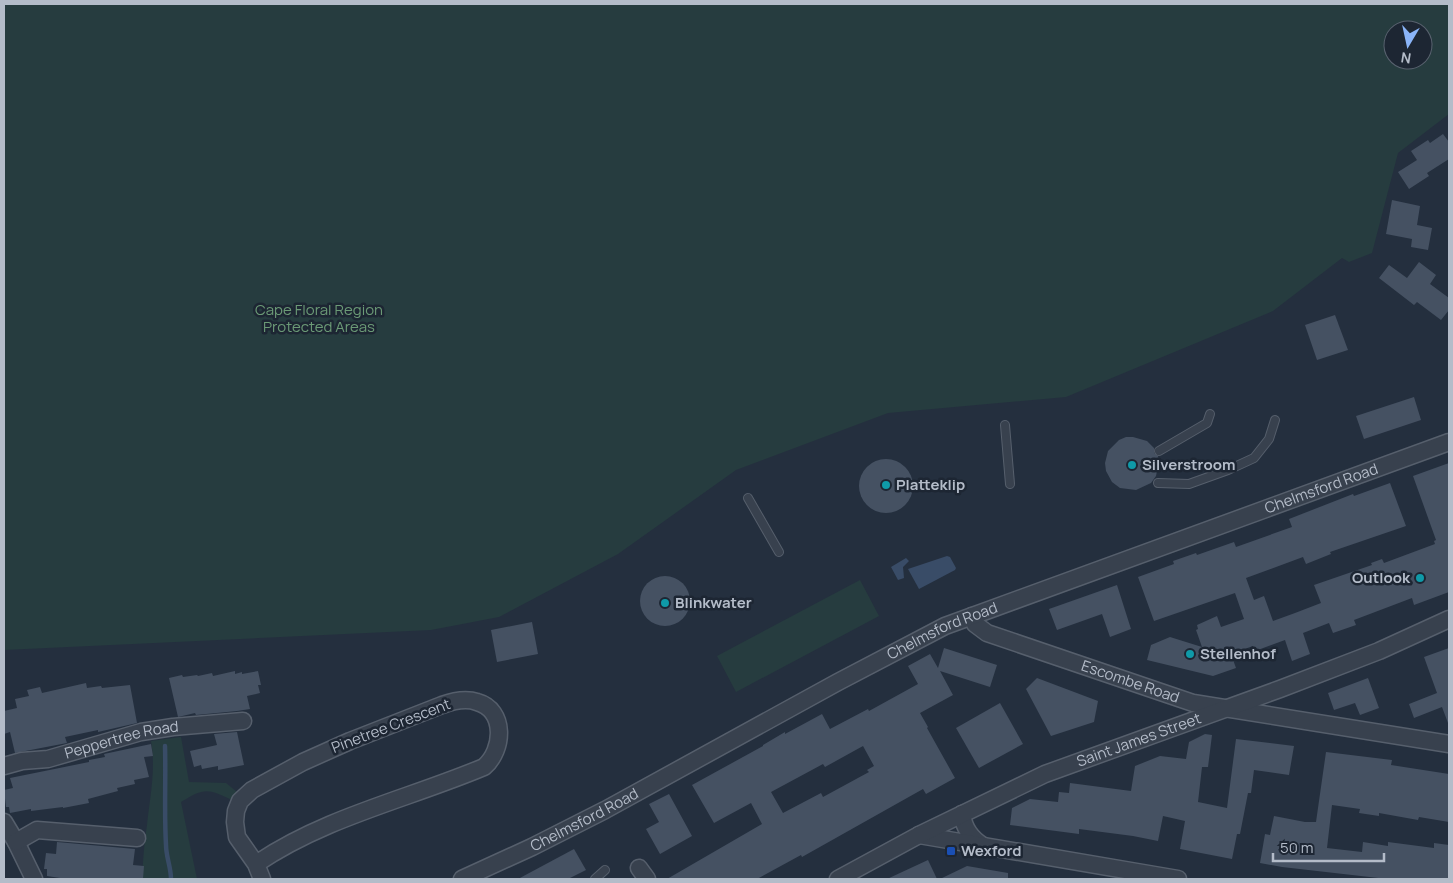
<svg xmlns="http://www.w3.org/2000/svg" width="1453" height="883" viewBox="0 0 1453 883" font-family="Manrope,sans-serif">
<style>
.green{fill:#263c3f;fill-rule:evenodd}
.water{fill:#394c67}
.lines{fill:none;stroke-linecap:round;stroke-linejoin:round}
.stream{stroke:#394c67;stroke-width:4.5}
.building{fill:#455162;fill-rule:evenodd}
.lane-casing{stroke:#565f6c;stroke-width:10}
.street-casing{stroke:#565f6c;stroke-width:19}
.lane{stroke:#38414e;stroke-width:8}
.street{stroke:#38414e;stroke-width:16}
.culture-dot{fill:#0f9aa8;stroke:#1d2633;stroke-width:2}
.transit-dot{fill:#1a4fb4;stroke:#1d2633;stroke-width:2}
.labels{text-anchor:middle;stroke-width:5;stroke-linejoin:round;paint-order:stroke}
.park-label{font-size:15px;fill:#6b9a76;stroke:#1d2633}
.poi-label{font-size:15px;font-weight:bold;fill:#b4bcc9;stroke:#1d2633;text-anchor:start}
.street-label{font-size:15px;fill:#b4bcc9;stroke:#1d2633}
</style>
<rect width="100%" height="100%" fill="#242f3e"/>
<g class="green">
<path d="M4 4H1449V114L1398 153 1372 253 1349 262 1342 258 1273 311 1066 397 888 413 736 470 618 554 499 617 431 630 4 650ZM1393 30H1423V60H1393Z"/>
<polygon points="860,580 879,616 736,692 717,656"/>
<path d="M181 737 189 782 226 783 237 792 232 800C208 789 205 787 181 802L197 879H142C143 861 144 843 147 825 150 796 156 770 151 741Z"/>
</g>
<g class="water">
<polygon points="947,556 950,557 956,568 955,570 919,589 908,569"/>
<polygon points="906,558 909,561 903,567 904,578 898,580 891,567"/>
</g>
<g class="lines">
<path class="stream" d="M165 746C166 779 164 812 166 845 166 857 171 867 171 879"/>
</g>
<g class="building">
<polygon points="1443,134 1449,142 1449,159 1427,173 1429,176 1409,189 1398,172 1417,160 1411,151 1428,140 1430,143"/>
<polygon points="1392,200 1420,206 1417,225 1432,228 1428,250 1411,247 1412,239 1386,234"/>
<polygon points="1419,262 1436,275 1430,284 1449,298 1449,310 1441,320 1417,302 1414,305 1379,278 1389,265 1407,278"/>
<polygon points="1335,315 1348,350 1317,360 1305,325"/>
<polygon points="1414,397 1421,420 1364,439 1356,416"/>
<polygon points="1126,437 1133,437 1147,441 1154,448 1154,453 1158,456 1159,461 1156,476 1151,483 1136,490 1120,488 1112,482 1106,471 1105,463 1108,451 1119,440"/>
<circle cx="886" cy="486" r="27"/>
<polygon points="1449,463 1449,592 1414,605 1412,598 1354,620 1356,625 1333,633 1329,623 1303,633 1310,654 1292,661 1285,640 1255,651 1253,646 1231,654 1236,668 1213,676 1147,660 1151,645 1170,637 1202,647 1196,630 1198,629 1197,625 1217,616 1221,627 1244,619 1235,593 1154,621 1138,577 1174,564 1173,561 1196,553 1197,555 1234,542 1236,547 1292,527 1289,519 1353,494 1354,496 1390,483 1406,526 1330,552 1331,554 1306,564 1303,557 1246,578 1254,600 1264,596 1273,621 1295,613 1321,603 1314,585 1372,565 1371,563 1382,559 1384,563 1435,544 1434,541 1436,540 1413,476"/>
<circle cx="665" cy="601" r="25"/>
<polygon points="1117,585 1131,629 1110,637 1102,614 1057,630 1049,609"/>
<polygon points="532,622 538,654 497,662 491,630"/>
<path d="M944 648 997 665 990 687 940 671 953 695 920 713 928 727 927 728 955 778 926 794 923 789 802 857 801 855 757 879H667L762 824 751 803 714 823 692 785 763 746V745L785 732V734L822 714 830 729 868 709 869 711 918 684 908 666 930 654 938 668ZM863 746 874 766 867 770 869 772 823 797 821 793 783 813 771 792 823 764 825 767Z"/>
<polygon points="1449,648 1449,722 1448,723 1442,707 1414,718 1409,704 1437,693 1424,657"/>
<polygon points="235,671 235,674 242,672 242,674 258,671 261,685 258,685 260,693 247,696 250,709 237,711 196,715 195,713 178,717 169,678 182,675 183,677 197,675 198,676 212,673 213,676"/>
<polygon points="1037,678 1098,701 1094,722 1051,736 1026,689"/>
<polygon points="1368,678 1379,708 1360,715 1355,703 1334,710 1328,693"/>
<polygon points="86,683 87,688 101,686 102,688 130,685 137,723 98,732 98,730 65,737 67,743 15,753 10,732 4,734 4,711 17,708 15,699 29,696 27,690 40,687 42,693"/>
<polygon points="1000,703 1023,744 979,768 956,728"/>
<polygon points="237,732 244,765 218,770 218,766 202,769 201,765 194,767 190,751 217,745 214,734"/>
<polygon points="1205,734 1212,735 1208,767 1202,767 1198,802 1227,808 1236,739 1294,746 1289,775 1254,770 1251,793 1248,793 1240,834 1237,834 1232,859 1180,849 1185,821 1163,816 1158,841 1133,836 1079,829 1079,834 1010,825 1012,808 1030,799 1058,802 1059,792 1069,793 1070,783 1131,791 1135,766 1160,756 1186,759 1189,742"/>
<polygon points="151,744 153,756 144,757 149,777 134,780 135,784 117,788 118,791 88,799 89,803 63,808 63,807 31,811 31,809 10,813 9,807 6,807 4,790 13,788 10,778 89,762 89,760 105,757 104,754"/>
<polygon points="1326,752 1392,760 1391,765 1449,774 1449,822 1419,817 1418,820 1379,813 1379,816 1359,813 1360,809 1332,805 1327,848 1362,852 1363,842 1388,846 1388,842 1434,848 1434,843 1449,845 1448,879 1387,879 1282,867 1260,863 1265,834 1270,835 1274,816 1305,822 1316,822"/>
<polygon points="669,794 692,836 660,854 646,829 659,822 649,804"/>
<polygon points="57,842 135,849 133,865 144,866 143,879 60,879 60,878 47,876 47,869 44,869 46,853 56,854"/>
<polygon points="574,849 586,870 568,879 518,879"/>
<polygon points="928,860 937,879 887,879"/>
<polygon points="967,866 1008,873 1008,879 940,879"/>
</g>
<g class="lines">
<defs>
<g id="lane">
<polyline points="1005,425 1010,484"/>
<polyline points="1159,451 1207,423 1210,414"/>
<polyline points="1158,483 1189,484 1228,470 1254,458 1269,439 1275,420"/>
<polyline points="748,498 779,552"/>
<polyline points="595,879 605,870"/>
</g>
<g id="street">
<path id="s1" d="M972 616 975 624 987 633 1193 703 1449 744"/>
<path id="s2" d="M4 766 22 761 48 759 141 732 173 727 243 721"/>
<path d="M962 814C964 829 971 838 983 846"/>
<polyline points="4,822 16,842 34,879"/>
<polyline points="919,835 1178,879"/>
<polyline points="16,842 37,830 137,838"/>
<path d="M256 864C325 817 408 799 484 767 504 750 506 710 477 702 466 698 453 701 442 705L350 741 303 762 252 790 240 801 236 811 235 822 237 837 256 864 262 879"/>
<polyline points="639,868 647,879"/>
<path id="s3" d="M462 879 532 847 605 810 838 682 945 626 1449 442"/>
<path id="s4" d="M838 879 919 835 1045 774 1280 689 1379 651 1449 619"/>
</g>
</defs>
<use href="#lane" class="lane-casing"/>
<use href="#street" class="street-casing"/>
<use href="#lane" class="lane"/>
<use href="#street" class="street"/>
</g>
<g class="culture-dot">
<circle cx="1132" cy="465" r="5"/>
<circle cx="886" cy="485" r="5"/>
<circle cx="1420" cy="578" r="5"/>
<circle cx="665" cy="603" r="5"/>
<circle cx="1190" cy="654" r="5"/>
</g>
<rect class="transit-dot" x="946" y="846" width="10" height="10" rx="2.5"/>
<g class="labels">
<g class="park-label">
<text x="319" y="315">Cape Floral Region<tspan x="319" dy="17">Protected Areas</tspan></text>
</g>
<g class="poi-label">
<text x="1142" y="470">Silverstroom</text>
<text x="896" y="490">Platteklip</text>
<text x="1410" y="583" text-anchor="end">Outlook</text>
<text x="675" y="608">Blinkwater</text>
<text x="1200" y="659">Stellenhof</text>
<text x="961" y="856">Wexford</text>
</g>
<g class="street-label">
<text dy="5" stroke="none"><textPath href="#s3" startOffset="946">Chelmsford Road</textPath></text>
<text dy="5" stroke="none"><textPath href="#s3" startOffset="541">Chelmsford Road</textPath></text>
<text dy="5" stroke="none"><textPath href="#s1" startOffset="175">Escombe Road</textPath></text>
<text transform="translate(391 726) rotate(-21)" y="5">Pinetree Crescent</text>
<text dy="5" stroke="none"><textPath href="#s4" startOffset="332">Saint James Street</textPath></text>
<text dy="5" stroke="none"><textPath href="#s2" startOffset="121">Peppertree Road</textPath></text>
<text dy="5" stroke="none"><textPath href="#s3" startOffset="136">Chelmsford Road</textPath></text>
</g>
</g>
<rect width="1453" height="883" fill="none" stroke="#b4bcc9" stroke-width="10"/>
<g transform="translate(1408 45) rotate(189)"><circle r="24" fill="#1d2633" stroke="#59626f"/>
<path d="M0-4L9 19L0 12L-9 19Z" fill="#8ab4f8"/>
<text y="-8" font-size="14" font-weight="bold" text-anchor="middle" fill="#b4bcc9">N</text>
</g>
<path d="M1273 853v8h111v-8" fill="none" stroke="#b4bcc9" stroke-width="2.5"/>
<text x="1280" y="853" font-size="15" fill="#b4bcc9" stroke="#1d2633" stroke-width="4" paint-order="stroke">50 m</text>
</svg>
